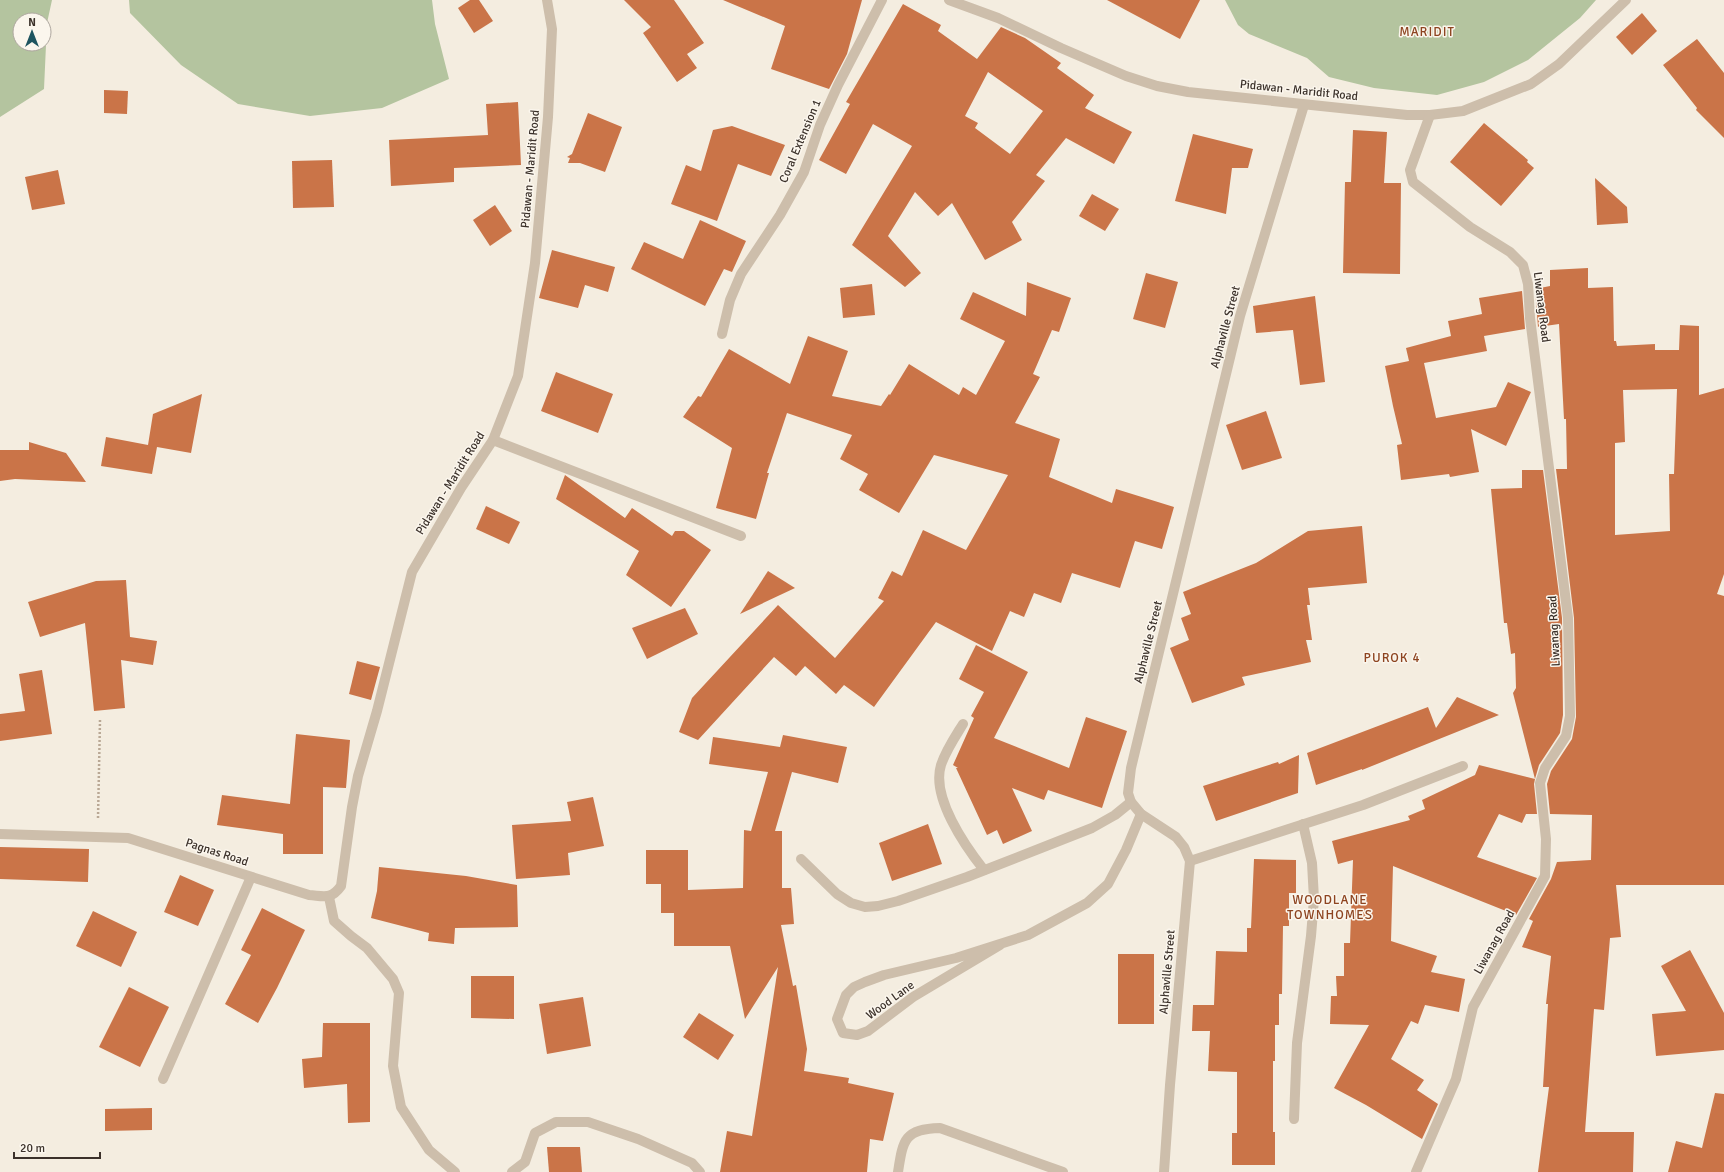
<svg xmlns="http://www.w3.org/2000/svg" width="1724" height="1172" viewBox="0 0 1724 1172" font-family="Signika,sans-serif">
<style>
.green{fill:#b4c49f;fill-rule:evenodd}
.building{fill:#ca7448;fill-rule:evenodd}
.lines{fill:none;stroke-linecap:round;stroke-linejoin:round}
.path{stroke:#b9a895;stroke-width:2.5;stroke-dasharray:2 2;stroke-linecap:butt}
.minor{stroke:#cdbeab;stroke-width:10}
.labels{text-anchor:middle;stroke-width:3;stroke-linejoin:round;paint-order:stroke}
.street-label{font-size:12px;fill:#3b312a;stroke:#fbf6ed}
.neighbourhood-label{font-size:13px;letter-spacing:1px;fill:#8d4420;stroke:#fbf6ed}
</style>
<rect width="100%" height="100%" fill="#f4ede0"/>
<g class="green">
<path d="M0 0H52L47 23 44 89 0 117ZM20 20H44V44H20Z"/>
<polygon points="129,0 432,0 435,24 449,79 382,108 310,116 238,104 181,65 130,13"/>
<polygon points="1225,0 1596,0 1580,18 1528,60 1484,82 1437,95 1374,88 1329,77 1307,58 1249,34 1238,25"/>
</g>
<g class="building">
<polygon points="470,0 479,0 493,21 474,33 458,8"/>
<polygon points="624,0 674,0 704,43 687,54 697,68 677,82 643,33 651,27"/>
<polygon points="723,0 862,0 847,54 829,89 771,69 785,26"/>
<polygon points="1107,0 1200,0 1180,39"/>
<path d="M903 4 941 25 938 31 977 59 1001 27 1025 38 1061 63 1057 68 1094 95 1085 108 1132 132 1114 164 1066 138 1036 175 1045 181 1012 222 1022 240 985 260 952 203 938 216 915 192 888 236 921 273 905 287 852 245 912 146 873 124 846 174 819 160 850 104 846 102ZM988 72 1043 111 1010 154 975 128 978 123 965 116Z"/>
<polygon points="1642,13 1657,31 1632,55 1616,37"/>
<polygon points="1697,39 1724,73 1724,138 1696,110 1697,108 1663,65"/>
<polygon points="104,90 128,91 127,114 104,113"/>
<polygon points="518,102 521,165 454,168 454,182 391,186 389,140 488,135 486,104"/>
<polygon points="588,113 622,127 605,172 580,163 568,163 570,158 567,157 572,154"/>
<polygon points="1484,123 1528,160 1527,162 1534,168 1501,206 1450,162"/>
<polygon points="732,126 785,145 771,176 738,164 717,221 671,204 686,165 701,171 713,130"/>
<polygon points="1353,130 1387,132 1384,183 1401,183 1400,274 1343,273 1345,182 1351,182"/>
<polygon points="1193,134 1253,149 1248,168 1232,168 1226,214 1175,201"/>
<polygon points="332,160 334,207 293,208 292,161"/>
<polygon points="58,170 65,204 32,210 25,177"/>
<polygon points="1595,178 1627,207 1628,223 1597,225"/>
<polygon points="1092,194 1119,209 1105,231 1079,216"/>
<polygon points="495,205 512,231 490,246 473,220"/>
<polygon points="700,220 746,241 732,272 724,269 705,306 631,269 644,242 683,259"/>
<polygon points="552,250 615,267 608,292 585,285 578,308 539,298"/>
<path d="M1588 268V288L1613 287 1614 341H1616L1617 346 1655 344V350H1679L1680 325 1699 326V395L1724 388V574L1717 594 1724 596V885H1616L1621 937 1610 938 1604 1010 1594 1009 1585 1132H1634L1633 1172H1538L1549 1087H1543L1548 1004H1546L1551 956 1522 947 1533 921 1529 919 1551 879 1557 862 1591 860 1592 815 1550 814 1547 784 1551 771 1572 739 1576 717 1574 618 1556 469H1567L1566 419H1564L1559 324 1538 327 1535 289 1550 286V270ZM1677 389 1674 474H1669L1670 531 1615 535V443L1625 442 1623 390Z"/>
<polygon points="1146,273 1178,282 1165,328 1133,319"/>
<polygon points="1027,282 1071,298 1059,332 1052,330 1033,374 1040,377 1015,423 1060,439 1049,477 1112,503 1116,489 1174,507 1162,549 1135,541 1120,588 1072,573 1061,603 1034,593 1024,617 1010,611 992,651 936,622 874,707 844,685 836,694 805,666 796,676 774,657 698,740 679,732 692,698 778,605 835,658 884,601 878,598 892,571 902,576 923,530 966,550 1008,475 934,455 899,513 859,490 868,474 840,459 852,435 787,413 767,473 769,473 756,519 716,508 732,448 683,417 698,396 701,397 729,349 790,384 808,336 848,351 832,396 881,406 889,394 890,395 909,364 959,395 963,387 976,395 1005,341 960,319 973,292 1026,316"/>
<polygon points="872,284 875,315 843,318 840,288"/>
<polygon points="1522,291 1525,329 1484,336 1487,351 1424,363 1436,418 1496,407 1508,382 1531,392 1506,446 1471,429 1479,472 1450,477 1449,474 1401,480 1397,445 1402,444 1393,406 1385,366 1409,361 1406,348 1451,336 1448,321 1482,314 1479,298"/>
<polygon points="1315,296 1325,382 1300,385 1293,330 1256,333 1253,306"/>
<polygon points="556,372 613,394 598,433 541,411"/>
<polygon points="202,394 191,453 157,447 152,474 101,466 106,437 148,445 153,414"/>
<polygon points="1266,411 1282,458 1242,470 1226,425"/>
<polygon points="29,442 66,453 86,482 15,479 0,481 0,450 29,450"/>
<polygon points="1522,470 1543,470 1562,618 1563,715 1560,733 1539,765 1535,779 1513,693 1516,688 1515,653 1511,654 1507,623 1504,623 1491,489 1522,488"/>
<polygon points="565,475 625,518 632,508 672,536 675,531 684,531 711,550 671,607 626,575 639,551 556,499"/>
<polygon points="486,506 520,522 509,544 476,529"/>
<polygon points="1362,526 1367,583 1308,588 1310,605 1307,605 1312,640 1306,640 1311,662 1242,677 1245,685 1192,703 1170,648 1189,640 1181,618 1191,614 1183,592 1256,563 1308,531"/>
<polygon points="768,571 795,588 740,614"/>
<polygon points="126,580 130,637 157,641 153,665 121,660 125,708 94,711 85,623 40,637 28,602 96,581"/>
<polygon points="685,608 698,634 647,659 632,628"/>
<polygon points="976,645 1028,672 994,738 1069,768 1086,717 1127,731 1102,808 1048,790 1044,800 1012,788 1032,831 1003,844 997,830 987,835 956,768 958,768 953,765 974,718 971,716 984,692 959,679"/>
<polygon points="357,661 380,667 371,700 349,694"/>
<polygon points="42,670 52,734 0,741 0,714 25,711 19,674"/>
<polygon points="1457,697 1499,715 1362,770 1362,769 1316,785 1307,753 1428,707 1436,728"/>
<polygon points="296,734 350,740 346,788 323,787 323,854 283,854 283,834 217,825 222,795 290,804"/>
<polygon points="783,735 847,747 838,783 792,772 775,831 782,831 782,888 791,888 794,924 781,925 793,986 796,985 807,1049 804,1071 849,1078 848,1083 894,1093 883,1141 870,1139 867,1172 720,1172 727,1131 752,1136 778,967 745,1019 730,946 674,946 674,913 661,913 661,884 646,884 646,850 688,850 688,890 743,888 744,830 751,831 768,772 709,764 713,737 780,747"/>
<polygon points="1299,755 1298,793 1216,821 1203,786 1278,762 1279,764"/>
<polygon points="1479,765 1535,779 1534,784 1537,814 1526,814 1522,823 1499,814 1477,857 1537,878 1516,915 1393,866 1391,941 1437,956 1431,972 1465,979 1459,1012 1425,1005 1418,1024 1411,1021 1391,1059 1424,1080 1417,1090 1438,1104 1422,1139 1366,1105 1334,1088 1369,1025 1330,1024 1331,996 1337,996 1336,976 1344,976 1344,943 1350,943 1353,860 1338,864 1332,841 1410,820 1408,816 1425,809 1422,800 1475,775"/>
<polygon points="593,797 604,846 568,853 570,875 516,879 512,825 571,821 567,802"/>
<polygon points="928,824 942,864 892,881 879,843"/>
<polygon points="0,847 89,849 88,882 0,879"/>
<polygon points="1254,859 1296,860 1296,893 1289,893 1289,926 1283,926 1282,994 1279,994 1279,1025 1275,1025 1275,1061 1273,1061 1273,1132 1275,1132 1275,1165 1232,1165 1232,1133 1237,1133 1237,1072 1208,1071 1210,1031 1192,1031 1193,1005 1214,1005 1216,951 1247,952 1247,928 1251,928"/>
<polygon points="379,867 466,876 517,885 518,927 455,928 454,944 428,941 429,933 371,918 377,891"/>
<polygon points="180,875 214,890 198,926 164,912"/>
<polygon points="262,908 305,930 277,988 258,1023 225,1004 251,955 241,950"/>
<polygon points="93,911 137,932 121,967 76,946"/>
<polygon points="1690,950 1724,1013 1724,1050 1656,1056 1652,1014 1686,1011 1661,966"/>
<rect x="1118" y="954" width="36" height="70"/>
<polygon points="471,976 514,976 514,1019 471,1018"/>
<polygon points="129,987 169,1007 140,1067 99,1047"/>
<polygon points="583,997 591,1046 547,1054 539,1004"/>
<polygon points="699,1013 734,1035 718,1060 683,1037"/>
<polygon points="323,1023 370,1023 370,1122 348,1123 347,1084 304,1088 302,1059 322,1057"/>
<polygon points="1715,1093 1724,1094 1724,1172 1668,1172 1676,1141 1702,1148"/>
<polygon points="152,1108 152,1130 105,1131 105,1109"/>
<polygon points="547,1147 580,1147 582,1172 549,1172"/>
</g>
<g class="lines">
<polyline class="path" points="98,818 100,720"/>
<g class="minor">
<polyline points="949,0 998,18 1061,48 1126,76 1157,86 1188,92 1407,115 1430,115 1463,111 1531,84 1559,64 1626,0"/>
<polyline points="722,334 730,300 741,274 780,215 804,172 820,125 838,85 882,0"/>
<polyline points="493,440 741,536"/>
<path d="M963 724C955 737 946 750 941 765 931 797 965 846 984 870"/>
<path d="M0 834 128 838 309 895C324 896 331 900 341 886L352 807 358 776 377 711 412 572 461 488 493 440 518 376 535 263 548 117 552 29 547 0"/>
<polyline points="801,859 837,894 851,903 865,907 878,906 898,901 967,877 1092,828 1115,815 1131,802"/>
<polyline points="1190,861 1363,805 1463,766"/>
<polyline points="329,897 334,921 351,936 367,948 393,979 399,993 393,1066 401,1107 429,1150 455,1172"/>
<polyline points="1000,945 913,997 868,1031 857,1035 843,1033 837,1019 846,995 854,987 865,982 884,975 956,958 1028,935 1087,903 1108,884 1126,850 1141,814"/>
<polyline points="163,1079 251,877"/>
<polyline points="1294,1119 1297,1043 1311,936 1314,899 1312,863 1303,824"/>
<polyline points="512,1172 525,1162 535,1133 556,1122 588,1122 638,1139 692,1163 700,1172"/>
<path d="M898 1172C903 1140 904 1129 940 1128L1063 1172"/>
<polyline points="1164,1172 1170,1085 1190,861 1184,847 1176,837 1141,814 1131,802 1128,793 1131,768 1240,316 1304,105"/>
<polyline points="1416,1172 1456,1079 1473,1007 1545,876 1546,839 1540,783 1545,768 1566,736 1570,716 1568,618 1530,318 1528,284 1523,265 1510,252 1470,227 1413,182 1410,170 1430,115"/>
</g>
</g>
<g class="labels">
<g class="street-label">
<text transform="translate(1299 90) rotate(6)" y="4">Pidawan - Maridit Road</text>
<text transform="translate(800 141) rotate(-67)" y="4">Coral Extension 1</text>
<text transform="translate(530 169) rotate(-85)" y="4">Pidawan - Maridit Road</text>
<text transform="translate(1542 307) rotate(83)" y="4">Liwanag Road</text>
<text transform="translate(1225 327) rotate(-75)" y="4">Alphaville Street</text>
<text transform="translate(450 483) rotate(-58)" y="4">Pidawan - Maridit Road</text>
<text transform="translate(1554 631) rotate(-93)" y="4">Liwanag Road</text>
<text transform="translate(1148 642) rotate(-76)" y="4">Alphaville Street</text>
<text transform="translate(217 852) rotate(18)" y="4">Pagnas Road</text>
<text transform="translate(1494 942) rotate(-61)" y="4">Liwanag Road</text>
<text transform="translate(1167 972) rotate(-85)" y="4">Alphaville Street</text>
<text transform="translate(890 1000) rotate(-36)" y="4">Wood Lane</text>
</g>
<g class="neighbourhood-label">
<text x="1427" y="36">MARIDIT</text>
<text x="1392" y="662">PUROK 4</text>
<text x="1330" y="904">WOODLANE<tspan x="1330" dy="15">TOWNHOMES</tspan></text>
</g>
</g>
<g transform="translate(32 32)"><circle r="19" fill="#fbf6ed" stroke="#aea79f"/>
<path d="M0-3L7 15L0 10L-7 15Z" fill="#1e545f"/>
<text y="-6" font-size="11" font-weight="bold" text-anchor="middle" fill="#3b312a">N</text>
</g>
<path d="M14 1152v6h86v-6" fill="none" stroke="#3b312a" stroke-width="2"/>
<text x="20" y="1152" font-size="12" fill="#3b312a" stroke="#fbf6ed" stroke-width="3" paint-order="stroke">20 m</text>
</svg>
